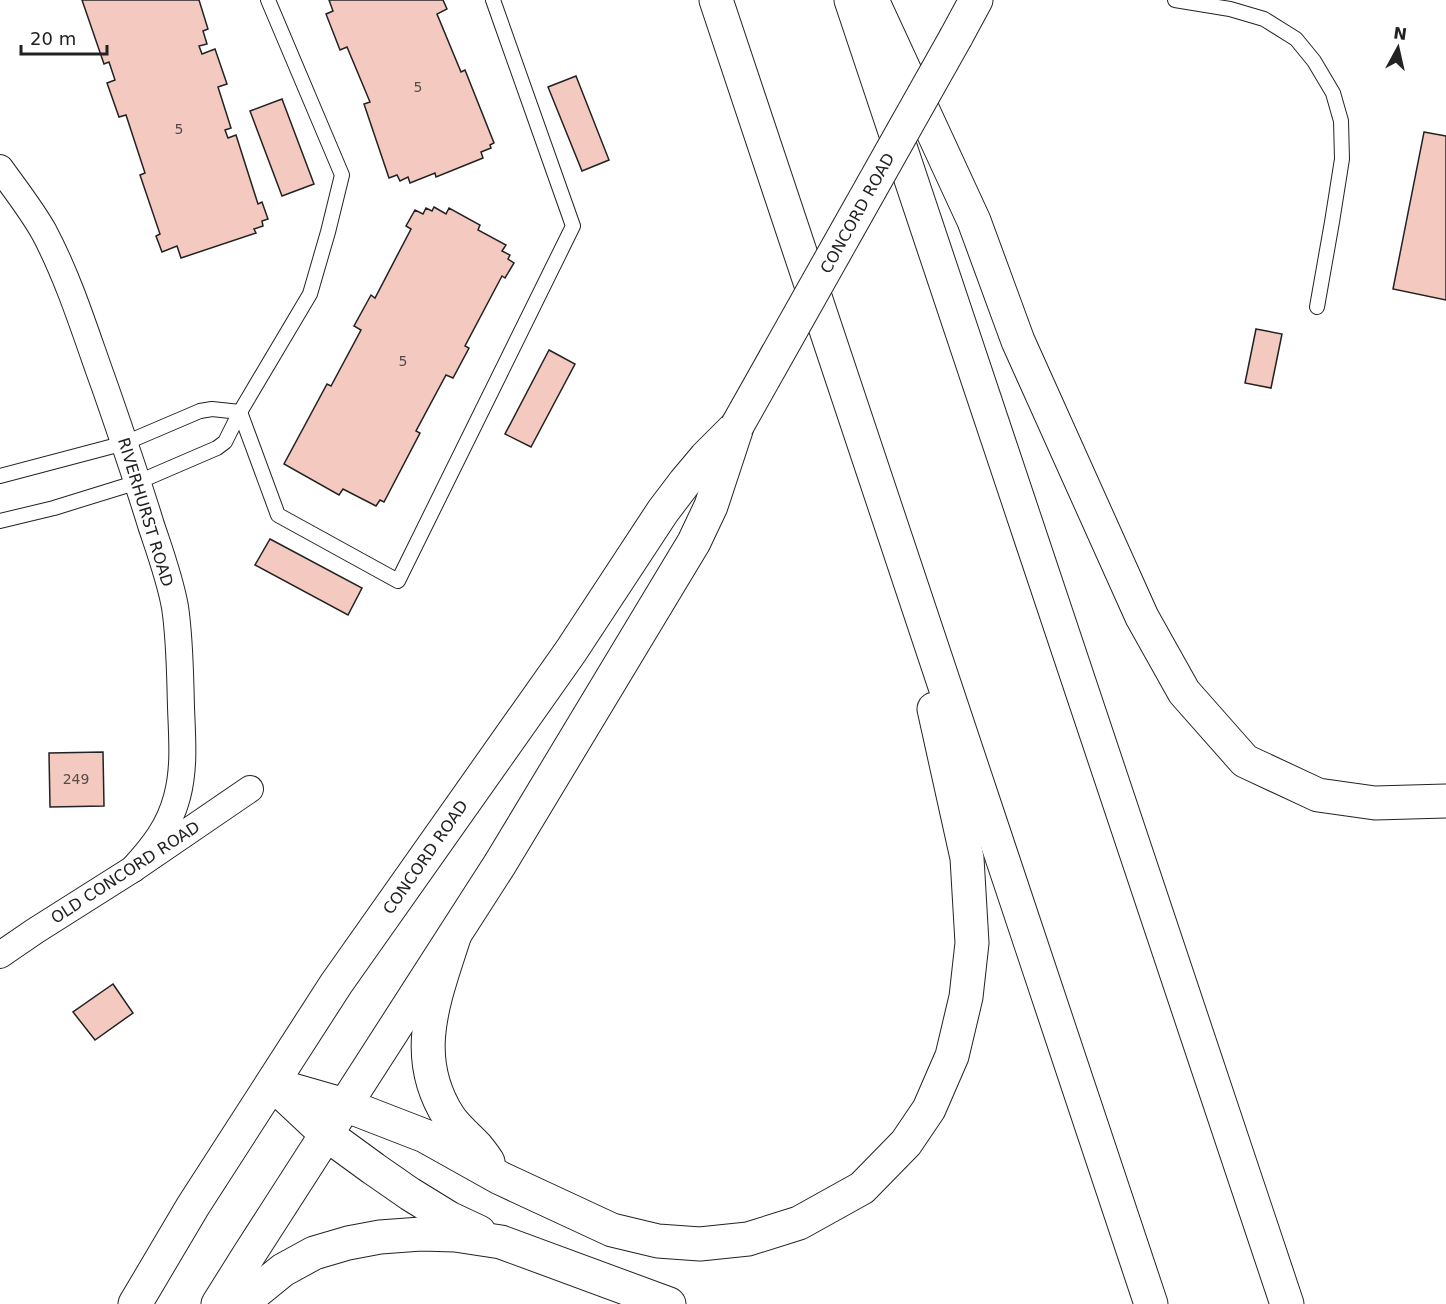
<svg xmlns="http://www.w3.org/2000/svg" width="1446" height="1304" viewBox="0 0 1446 1304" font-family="'DejaVu Sans',sans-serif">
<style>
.building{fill:#f3c9c0;stroke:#222;stroke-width:1.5}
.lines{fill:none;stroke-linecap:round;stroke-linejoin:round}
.lane-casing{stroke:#222;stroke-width:16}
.street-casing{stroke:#222;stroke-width:28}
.secondary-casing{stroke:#222;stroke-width:35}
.highway-casing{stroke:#222;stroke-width:35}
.lane{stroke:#fff;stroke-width:14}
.street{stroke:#fff;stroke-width:26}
.secondary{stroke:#fff;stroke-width:33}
.highway{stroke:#fff;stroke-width:33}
.secondary-bridge-casing{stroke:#222;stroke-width:35;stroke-linecap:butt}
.secondary-bridge{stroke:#fff;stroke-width:33}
.labels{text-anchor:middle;stroke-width:4.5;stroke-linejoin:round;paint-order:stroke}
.number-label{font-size:14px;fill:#564c4a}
.street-label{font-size:16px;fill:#222;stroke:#fff}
</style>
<rect width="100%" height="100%" fill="#fff"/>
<g class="building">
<polygon points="82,0 199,0 208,29 203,31 207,44 199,46 202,54 215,49 227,84 218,87 231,128 225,130 228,138 236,135 258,204 262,202 268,219 262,221 263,226 254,229 256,233 181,258 177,246 162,252 156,236 160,234 140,175 145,173 126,115 119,117 107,83 115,80 109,62 104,64"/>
<polygon points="329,0 443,0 447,9 437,14 461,72 465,70 494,143 490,145 491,148 481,152 483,158 436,177 435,173 410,183 408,177 400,181 397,175 389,178 364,104 370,102 347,47 340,50 326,14 333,11"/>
<polygon points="576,76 609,160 582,171 548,87"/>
<polygon points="282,99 314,184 282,196 250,111"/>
<polygon points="1424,132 1446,136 1446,300 1393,289"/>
<polygon points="434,207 446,214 449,208 480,225 478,230 506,245 502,251 510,255 508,259 514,263 505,278 502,276 465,346 469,348 453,378 446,375 416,431 420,433 384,502 380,500 376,506 343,489 339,495 284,464 327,384 331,386 361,330 354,326 371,295 375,298 411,229 406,226 415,210 423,214 426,208 432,211"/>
<polygon points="1256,329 1282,334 1271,388 1245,383"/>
<polygon points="549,350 575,364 531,447 505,434"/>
<polygon points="270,539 362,588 348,615 255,565"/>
<polygon points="103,752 104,806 50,807 49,753"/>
<polygon points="113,984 133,1013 95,1040 73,1012"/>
</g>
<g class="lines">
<defs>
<g id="lane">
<polyline points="1175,0 1230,9 1264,19 1296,39 1314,61 1333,93 1341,121 1342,159 1332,222 1317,307"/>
<polyline points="240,412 278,515 398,581 573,226 493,0"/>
<polyline points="0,476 125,443 200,411 212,409 240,412"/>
<polyline points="0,521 54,508 138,482 217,448 225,442 240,412 310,294 328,232 342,175 268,0"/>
</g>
<g id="street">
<path d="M0 168C15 189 31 209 44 232 70 281 86 335 105 387 121 433 137 479 151 525 160 552 170 579 175 607 180 640 180 674 181 707 182 737 185 767 177 797 169 827 154 846 133 869"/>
<polyline points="0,955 35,931 133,869 250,789"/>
</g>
<g id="secondary">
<polyline points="956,37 976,0"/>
<polyline points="135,1304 193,1206 336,984 571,651 663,511 685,482 706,457 737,426"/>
<polyline points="218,1304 250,1253 500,864 694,542 711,506 736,430"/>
</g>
<g id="highway">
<polyline points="716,0 1151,1304"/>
<polyline points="851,0 1287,1304"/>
<polyline points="872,0 974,221 1018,341 1142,617 1184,692 1245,761 1318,795 1375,803 1446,801"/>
<path d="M454 937C434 1000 410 1056 449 1117 456 1128 468 1137 477 1147 481 1152 485 1157 488 1162"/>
<polyline points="272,1084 345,1105 425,1136 500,1178 612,1230 658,1241 700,1244 748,1239 799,1223 862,1188 906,1143 929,1109 952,1056 966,997 972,943 967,858 934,709"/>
<polyline points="278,1089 326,1134 374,1169 410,1194 449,1218 479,1232"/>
<polyline points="241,1304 283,1270 314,1253 348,1243 380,1237 421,1234 455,1235 501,1242 669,1304"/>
</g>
</defs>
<use href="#lane" class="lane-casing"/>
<use href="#street" class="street-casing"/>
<use href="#secondary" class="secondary-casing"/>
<use href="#highway" class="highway-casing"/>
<use href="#lane" class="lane"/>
<use href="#street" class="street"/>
<use href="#secondary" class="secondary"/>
<use href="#highway" class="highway"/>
<defs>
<polyline id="secondary-bridge" points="737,426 956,37"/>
</defs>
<use href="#secondary-bridge" class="secondary-bridge-casing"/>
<use href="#secondary-bridge" class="secondary-bridge"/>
</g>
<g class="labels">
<g class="number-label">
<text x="418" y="92">5</text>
<text x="179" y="134">5</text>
<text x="403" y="366">5</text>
<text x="76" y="784">249</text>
</g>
<g class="street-label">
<text transform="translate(857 213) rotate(-61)" y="6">CONCORD ROAD</text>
<text transform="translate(146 512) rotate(73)" y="6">RIVERHURST ROAD</text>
<text transform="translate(425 857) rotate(-55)" y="6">CONCORD ROAD</text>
<text transform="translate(125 872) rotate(-33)" y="6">OLD CONCORD ROAD</text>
</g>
</g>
<g transform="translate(1398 48) rotate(8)" stroke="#ffffff" stroke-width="4.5" paint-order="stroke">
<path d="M0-4.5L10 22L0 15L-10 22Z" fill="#222222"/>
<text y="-9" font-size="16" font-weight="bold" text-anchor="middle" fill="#222222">N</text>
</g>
<path d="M21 45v9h86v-9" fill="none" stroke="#222222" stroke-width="3"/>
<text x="30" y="45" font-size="18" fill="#222222" stroke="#ffffff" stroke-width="4.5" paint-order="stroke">20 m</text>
</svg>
